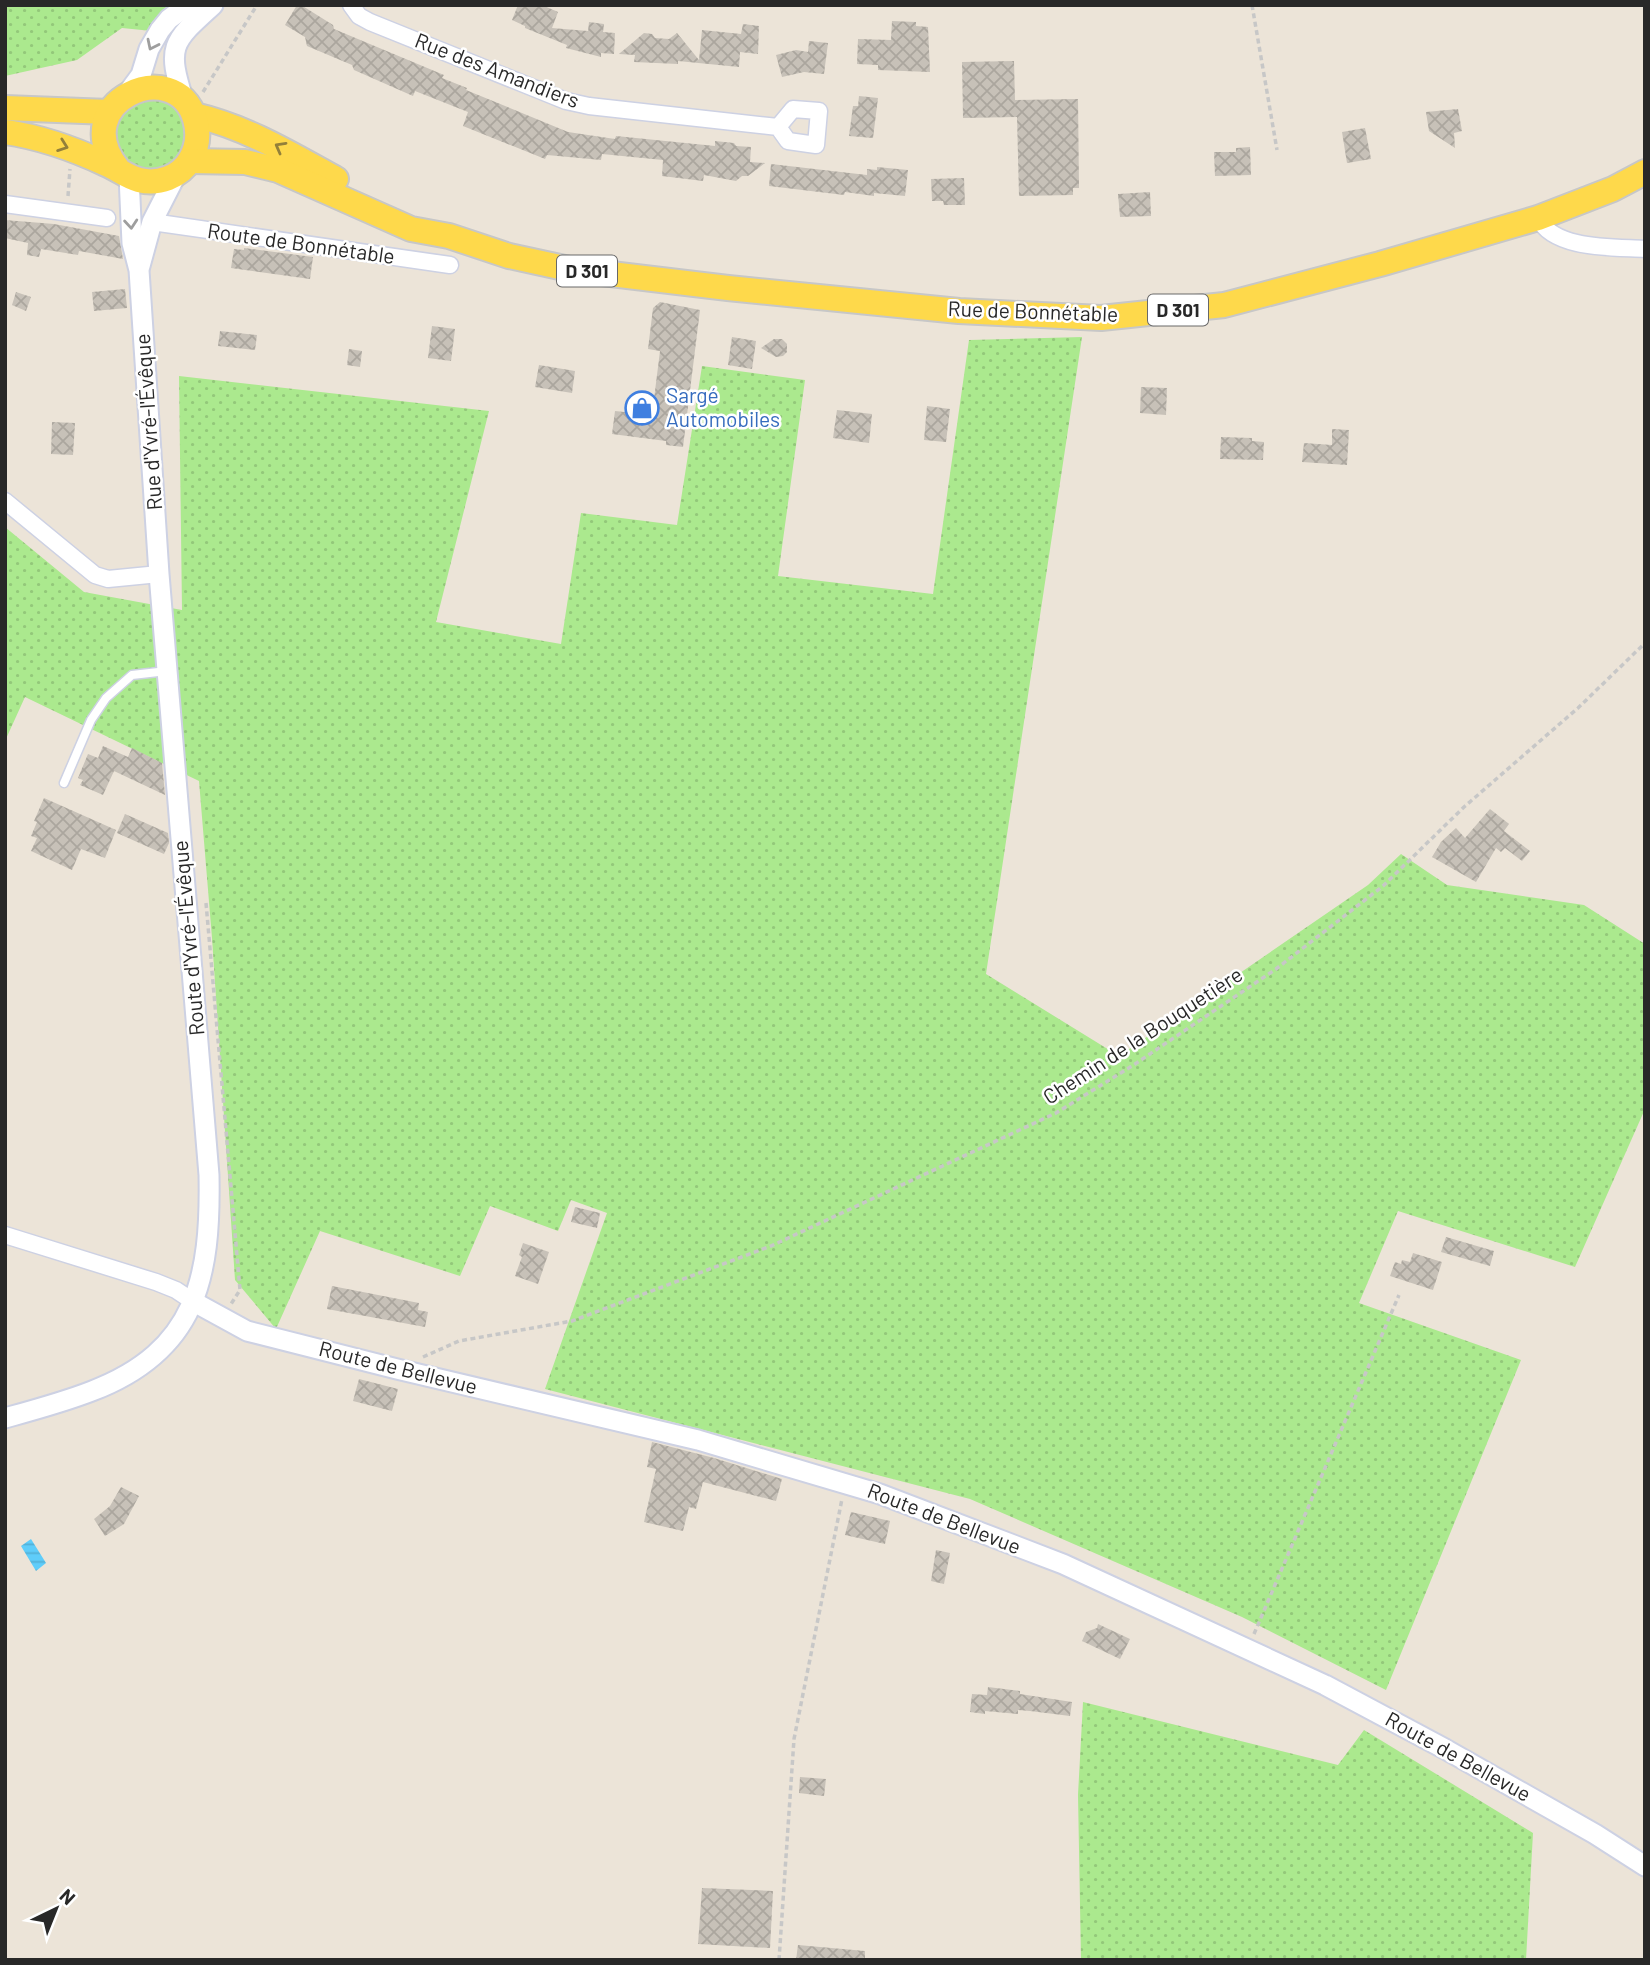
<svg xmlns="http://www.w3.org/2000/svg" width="1650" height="1965" viewBox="0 0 1650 1965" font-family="Barlow,sans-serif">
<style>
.grass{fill:url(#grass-dots)}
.water{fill:url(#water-rules)}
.building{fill:url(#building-cross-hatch)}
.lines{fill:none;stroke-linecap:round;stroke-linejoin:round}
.service-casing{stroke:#cdd1e3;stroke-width:11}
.minor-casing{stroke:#cdd1e3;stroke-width:19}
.tertiary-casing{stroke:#cdd1e3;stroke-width:23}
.primary-casing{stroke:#c7c7c7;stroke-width:28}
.path{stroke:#c7c7c7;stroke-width:3.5;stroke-dasharray:5 3.5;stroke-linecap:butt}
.service{stroke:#fff;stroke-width:8}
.minor{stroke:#fff;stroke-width:16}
.tertiary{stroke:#fff;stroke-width:19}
.primary{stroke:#fed94b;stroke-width:24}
.oneway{stroke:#9e9e9e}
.oneway2{stroke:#93803a}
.labels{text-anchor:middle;stroke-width:5;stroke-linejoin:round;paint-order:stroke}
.shield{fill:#fff;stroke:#686868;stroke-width:2}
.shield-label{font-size:19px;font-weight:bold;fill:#282828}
.street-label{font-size:21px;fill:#282828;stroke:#fff}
.shop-label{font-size:21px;fill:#366cbe;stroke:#fff;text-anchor:start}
</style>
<defs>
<pattern id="grass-dots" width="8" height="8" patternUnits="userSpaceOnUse" patternTransform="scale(1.75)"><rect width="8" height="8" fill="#abe98e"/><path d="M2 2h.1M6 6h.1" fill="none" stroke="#93c87a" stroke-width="1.8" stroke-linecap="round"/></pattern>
<pattern id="water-rules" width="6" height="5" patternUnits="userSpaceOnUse" patternTransform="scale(1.75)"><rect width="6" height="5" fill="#5fcdfa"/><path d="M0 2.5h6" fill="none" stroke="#53b0d6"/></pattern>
<pattern id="building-cross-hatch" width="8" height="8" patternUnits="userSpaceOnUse" patternTransform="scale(1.75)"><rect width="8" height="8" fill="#c7c1b8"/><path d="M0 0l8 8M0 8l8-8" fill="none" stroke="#aba69e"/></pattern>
</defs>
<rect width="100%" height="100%" fill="#ece4d8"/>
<g class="grass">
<polygon points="5,5 224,5 192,35 122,28 77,60 5,76"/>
<path d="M158 96C190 115 193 125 181 160L158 174 122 163 111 128 123 106Z"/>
<polygon points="1082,337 986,974 1119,1056 1368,885 1401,854 1447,885 1584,905 1645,944 1645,1109 1575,1267 1398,1211 1359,1303 1521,1360 1386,1690 1242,1617 970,1499 545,1389 607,1213 571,1200 558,1231 490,1206 460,1276 320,1231 276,1329 235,1280 212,938 199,781 25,697 5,741 5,527 84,592 182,610 179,376 489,411 436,622 561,644 581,513 677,525 702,366 805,380 778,576 933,594 969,340"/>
<polygon points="1083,1702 1338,1765 1364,1730 1533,1833 1526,1960 1081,1960 1078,1795"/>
</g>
<polygon class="water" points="31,1539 46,1563 36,1571 21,1546"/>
<g class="building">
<polygon points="297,5 301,5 333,25 334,29 444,75 442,78 467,88 466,90 568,132 615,139 616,136 715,146 715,141 734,143 736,146 751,147 750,162 765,163 748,176 742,176 736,181 704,175 703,181 662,176 663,160 602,154 601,160 547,155 545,159 463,126 468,112 415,91 413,96 354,70 352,65 307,46 305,37 285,25"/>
<polygon points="518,5 542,5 558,12 552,28 588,31 589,22 604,24 603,32 615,33 614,54 601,53 601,57 566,48 567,45 525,28 525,26 512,20"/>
<polygon points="892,21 916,22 916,26 928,27 930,72 878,70 878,65 857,64 858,39 891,40"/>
<polygon points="743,24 759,26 758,54 740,52 739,67 678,61 678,64 634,62 635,55 619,54 644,33 652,34 655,38 669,39 677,33 699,60 702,30 741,34"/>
<polygon points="809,41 828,43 824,74 804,72 782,77 776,55 796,50 808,52"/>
<polygon points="1014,61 1015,100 1078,99 1079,188 1073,188 1073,195 1019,196 1017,117 963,118 962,62"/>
<polygon points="859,96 878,98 873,138 849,136 853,106 858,106"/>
<polygon points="1458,109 1462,131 1454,133 1455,148 1429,131 1426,112"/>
<polygon points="1365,128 1371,159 1347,163 1342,132"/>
<polygon points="1250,147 1251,175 1215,176 1214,152 1236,152 1236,148"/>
<polygon points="771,164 867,175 867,169 877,170 877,167 908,170 905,196 874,193 874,196 845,192 844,195 769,186"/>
<polygon points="964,178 965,205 944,205 943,201 932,201 931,179"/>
<polygon points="1150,192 1151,216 1120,217 1118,194"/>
<polygon points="5,220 54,224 119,236 123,259 79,251 78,255 41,249 39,257 27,255 28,243 5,238"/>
<polygon points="244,248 313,257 310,279 231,268 234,249 244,250"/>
<polygon points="125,289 127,308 94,311 92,292"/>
<polygon points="16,292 31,297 26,311 12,305"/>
<polygon points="660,302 700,310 683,447 666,445 666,441 612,434 615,411 652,415 660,351 648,349 653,308"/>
<polygon points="432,326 455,329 451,361 428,358"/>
<polygon points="220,331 257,335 255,350 218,346"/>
<polygon points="732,337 756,341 752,369 728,365"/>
<polygon points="774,339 782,339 787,344 787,352 783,356 776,357 761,348"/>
<polygon points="349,349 362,351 360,367 347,365"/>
<polygon points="539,365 575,371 572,393 535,387"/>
<polygon points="1141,387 1167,388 1166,415 1140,413"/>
<polygon points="927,406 950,409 946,442 924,440"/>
<polygon points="837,410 872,414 869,443 833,438"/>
<polygon points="52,422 75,423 73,455 51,454"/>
<polygon points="1332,429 1349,430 1347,465 1302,462 1304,443 1332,445"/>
<polygon points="1221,437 1252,438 1252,441 1264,442 1263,460 1220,459"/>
<polygon points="103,746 128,757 132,748 162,763 165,795 114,771 103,795 80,785 83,780 78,778 88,754 98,758"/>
<polygon points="44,798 116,830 105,858 81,849 72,870 31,851 37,838 31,836 37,822 34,821"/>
<polygon points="1490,809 1509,824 1504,831 1530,851 1522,861 1505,848 1501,852 1496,848 1476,882 1432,857 1441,842 1456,828 1465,838"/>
<polygon points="125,814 168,833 169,843 164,854 117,833"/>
<polygon points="575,1207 600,1213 597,1228 571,1222"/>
<polygon points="1446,1237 1494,1251 1490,1266 1441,1252"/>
<polygon points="523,1243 549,1252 538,1284 515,1276 522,1257 519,1255"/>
<polygon points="1413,1253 1442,1262 1433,1290 1390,1276 1395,1262 1401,1264 1402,1260 1410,1262"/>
<polygon points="332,1286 419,1303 418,1310 428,1312 425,1327 327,1309"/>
<polygon points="359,1379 398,1389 392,1411 353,1401"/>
<polygon points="652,1442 714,1458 782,1479 776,1501 703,1482 696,1509 689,1507 683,1531 644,1522 656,1469 647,1467"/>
<polygon points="121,1487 139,1496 124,1524 105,1536 94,1519 110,1506"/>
<polygon points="851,1512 890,1521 885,1544 845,1535"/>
<polygon points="936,1550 950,1553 944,1584 931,1581"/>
<polygon points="1098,1624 1130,1639 1120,1659 1082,1641 1086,1632 1097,1628"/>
<polygon points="988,1687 1020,1691 1020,1694 1072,1702 1070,1716 1030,1711 1018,1710 1018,1714 985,1711 985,1714 970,1712 972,1694 987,1695"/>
<polygon points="800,1777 826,1779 824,1796 799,1793"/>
<polygon points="702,1888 773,1891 770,1948 698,1944"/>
<polygon points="798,1945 865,1951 865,1960 796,1960"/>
</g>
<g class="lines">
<defs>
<polyline id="service" points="64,783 91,720 106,698 132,675 167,671"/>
<g id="minor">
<polyline points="351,5 359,16 370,22 566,101 589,106 778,127 788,141 816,145 819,111 793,109 778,127"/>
<polyline points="5,204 107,218"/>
<path d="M1538 218C1554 250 1613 247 1645 249"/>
<polyline points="152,222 450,265"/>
<polyline points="5,501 95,575 108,579 159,574"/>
<polyline points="5,1235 156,1282 176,1290 194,1302"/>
</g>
<g id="tertiary">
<polyline points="127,94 141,75 149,49 160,30 169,19 188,5"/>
<path d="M184 101C166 46 172 42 213 5"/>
<polyline points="140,266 152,222 176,175"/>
<polyline points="194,1302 247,1331 397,1369 698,1440 880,1494 1063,1564 1325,1685 1445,1749 1595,1834 1645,1866"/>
<path d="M5 1418C34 1410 64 1402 92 1391 197 1351 211 1277 209 1175L159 574 139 270 132 243 129 176"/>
</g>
<g id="primary">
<polyline points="5,108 109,112"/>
<path d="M194 115C246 127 289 153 336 179"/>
<path d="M5 132C41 137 74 149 106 164 118 169 127 177 139 180 158 185 180 177 190 160 198 147 199 133 195 119 175 53 65 102 118 169"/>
<polyline points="190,161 245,162 278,170 411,229 449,236 509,256 569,269 728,288 959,311 1101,318 1224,305 1380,264 1538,218 1613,189 1645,172"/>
</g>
</defs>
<use href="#service" class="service-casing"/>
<use href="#minor" class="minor-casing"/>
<use href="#tertiary" class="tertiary-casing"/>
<use href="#primary" class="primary-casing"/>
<g class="path">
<polyline points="1252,5 1277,150"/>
<polyline points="203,92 257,5"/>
<polyline points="68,196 70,169"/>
<polyline points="206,903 240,1290 231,1304"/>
<polyline points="423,1357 459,1341 572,1321 771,1246 1056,1113 1132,1066 1276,969 1383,886 1464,807 1578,708 1645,643"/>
<polyline points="1254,1634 1399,1295"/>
<polyline points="779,1960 794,1739 842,1499"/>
</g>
<use href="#service" class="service"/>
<use href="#minor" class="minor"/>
<use href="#tertiary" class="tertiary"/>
<use href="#primary" class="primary"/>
</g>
<defs><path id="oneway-chevron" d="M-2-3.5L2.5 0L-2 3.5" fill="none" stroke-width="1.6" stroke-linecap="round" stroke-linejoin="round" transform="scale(1.75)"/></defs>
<g class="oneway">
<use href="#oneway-chevron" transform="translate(152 45) rotate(116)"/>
<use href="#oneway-chevron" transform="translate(131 224) rotate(85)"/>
</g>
<g class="oneway2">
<use href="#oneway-chevron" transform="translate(63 146) rotate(20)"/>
<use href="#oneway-chevron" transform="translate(280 147) rotate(-151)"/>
</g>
<defs>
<symbol id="shop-ring" viewBox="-11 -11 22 22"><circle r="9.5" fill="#fff" stroke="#3f7fe0" stroke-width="1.5"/><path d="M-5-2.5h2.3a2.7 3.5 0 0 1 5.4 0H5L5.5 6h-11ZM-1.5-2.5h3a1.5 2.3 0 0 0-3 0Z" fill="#3f7fe0"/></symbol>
</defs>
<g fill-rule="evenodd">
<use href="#shop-ring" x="623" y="389" width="38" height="38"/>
</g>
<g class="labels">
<g class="shield">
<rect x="557" y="255.5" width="60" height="31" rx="5"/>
<rect x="1148" y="294.5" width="60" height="31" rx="5"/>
</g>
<g class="shield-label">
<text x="587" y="278">D 301</text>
<text x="1178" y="317">D 301</text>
</g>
<g class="street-label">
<text transform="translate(497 71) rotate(21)" y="7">Rue des Amandiers</text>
<text transform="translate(301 244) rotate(8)" y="7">Route de Bonnétable</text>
<text transform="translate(1033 312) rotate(2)" y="7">Rue de Bonnétable</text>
<text transform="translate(149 422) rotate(-94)" y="7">Rue d'Yvré-l'Évêque</text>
<text transform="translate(189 938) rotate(-95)" y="7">Route d'Yvré-l'Évêque</text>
<text transform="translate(1143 1036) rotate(-33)" y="7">Chemin de la Bouquetière</text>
<text transform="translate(398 1368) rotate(14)" y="7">Route de Bellevue</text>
<text transform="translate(944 1519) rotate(21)" y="7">Route de Bellevue</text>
<text transform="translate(1458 1757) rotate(29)" y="7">Route de Bellevue</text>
</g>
<g class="shop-label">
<text x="666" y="403">Sargé<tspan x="666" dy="24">Automobiles</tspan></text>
</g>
</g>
<rect width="1650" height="1965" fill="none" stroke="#282828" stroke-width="14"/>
<g transform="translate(56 1909) rotate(43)" stroke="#ffffff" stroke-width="5" paint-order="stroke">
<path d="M0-5L12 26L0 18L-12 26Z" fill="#282828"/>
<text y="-10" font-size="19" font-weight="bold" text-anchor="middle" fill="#282828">N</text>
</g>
</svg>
